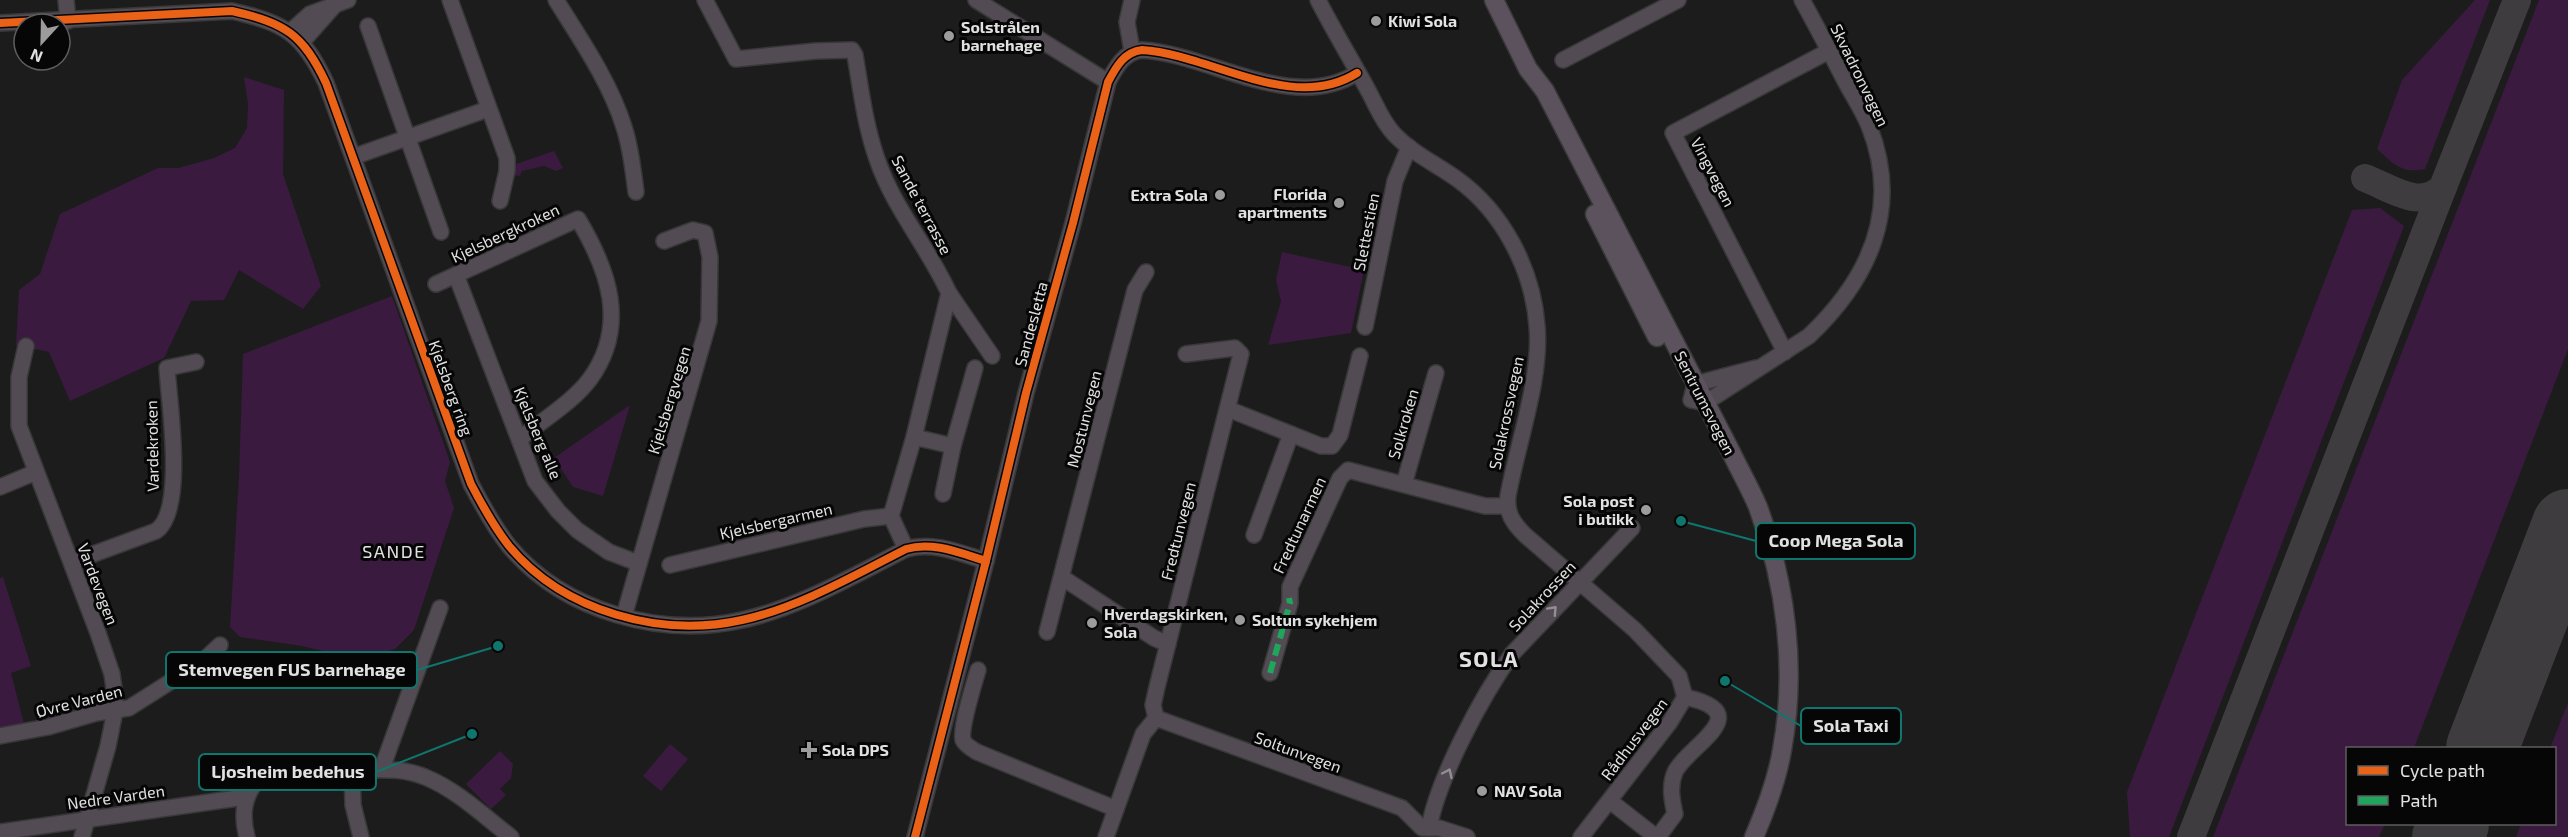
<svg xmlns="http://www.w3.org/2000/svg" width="2568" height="837" viewBox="0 0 2568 837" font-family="'Exo 2',sans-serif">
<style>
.green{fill:#3a1a3f}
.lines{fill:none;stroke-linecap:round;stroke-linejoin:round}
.taxiway{stroke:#3e3c3e;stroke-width:28}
.runway{stroke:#3e3c3e;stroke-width:72}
.minor-casing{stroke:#383838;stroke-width:18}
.major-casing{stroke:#383838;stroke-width:21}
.minor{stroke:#524b53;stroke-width:15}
.major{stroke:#5c525d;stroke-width:18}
.quiet{stroke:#20a55d;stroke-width:6;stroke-dasharray:12 6;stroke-linecap:butt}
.cycleway-casing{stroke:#070607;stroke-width:11}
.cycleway{stroke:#ea6118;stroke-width:8}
.oneway{stroke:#938e93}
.poi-dot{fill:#9d9c9d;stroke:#070607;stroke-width:2}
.labels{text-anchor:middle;stroke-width:6;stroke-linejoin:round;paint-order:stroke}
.poi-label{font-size:16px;font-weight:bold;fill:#e2e1e2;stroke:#070607;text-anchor:start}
.street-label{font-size:16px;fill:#e2e1e2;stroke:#070607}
.neighbourhood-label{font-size:18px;letter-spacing:1.5px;fill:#e2e1e2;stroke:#070607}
.district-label{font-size:22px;font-weight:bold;letter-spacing:1.5px;fill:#e2e1e2;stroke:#070607}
.leader{fill:none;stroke:#0f766e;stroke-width:2}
.callout-dot{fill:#0f766e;stroke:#070607;stroke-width:2}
.callout{fill:#070607;stroke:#0f766e;stroke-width:2}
.callout-label{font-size:18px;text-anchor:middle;font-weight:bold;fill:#e2e1e2}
</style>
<rect width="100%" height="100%" fill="#1c1c1c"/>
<g class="green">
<path d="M2475 0H2490L2425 169C2401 174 2394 164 2377 149L2402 80Z"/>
<polygon points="2539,0 2568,0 2568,349 2414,748 2348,748 2348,824 2385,824 2379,837 2213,837"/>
<polygon points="244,77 284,90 283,174 321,286 303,309 239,270 224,300 191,301 164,358 70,401 49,352 16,345 19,290 40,274 60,214 158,168 179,168 214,158 235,148 247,128 248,104"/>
<polygon points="554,151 563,168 556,171 544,166 522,171 520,176 511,175 513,165"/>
<polygon points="2380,208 2404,226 2169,837 2130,837 2127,792 2352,210"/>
<polygon points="1282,252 1364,270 1351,333 1268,345 1281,301 1276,280"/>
<polygon points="392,296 450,462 445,481 454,508 414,630 395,649 360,660 302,646 240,637 230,627 239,477 243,354"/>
<polygon points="630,405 603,496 573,487 554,458"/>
<polygon points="3,577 31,666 11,673 24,724 0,728 0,578"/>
<polygon points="2568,703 2568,837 2516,837 2521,824 2554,824 2554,748 2550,748"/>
<polygon points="670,744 688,759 661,791 643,776"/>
<polygon points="500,751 513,764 511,778 500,789 506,795 491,809 466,784"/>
</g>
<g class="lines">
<g class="taxiway">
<path d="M2365 178C2391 188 2421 211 2443 187L2517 0"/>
<polyline points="2191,837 2443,187"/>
</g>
<g class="runway">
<polyline points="2482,748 2568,525"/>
<polyline points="2448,837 2453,824"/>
</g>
<defs>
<g id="minor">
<polyline points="66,0 68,21"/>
<polyline points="450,0 507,158 507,171 500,201"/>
<path d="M556 0C581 40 610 82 624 127 631 148 633 170 636 192"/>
<path d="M705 0 736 59 816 51 852 50 855 55C861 90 865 125 877 159 893 207 928 247 949 293L914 437 891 516 906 549"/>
<polyline points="976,0 1108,82"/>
<polyline points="1132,0 1127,22 1132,51"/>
<path d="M1318 0C1334 31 1352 61 1369 92 1377 107 1382 121 1394 134 1412 153 1436 164 1457 179 1503 212 1533 270 1537 326 1542 377 1517 445 1508 496 1506 513 1513 523 1525 535L1635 630 1679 676 1685 697"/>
<path d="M0 23 232 11C285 23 303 34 326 83L471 484C482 505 494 527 509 546 564 612 661 638 742 620 798 608 855 575 906 549 933 541 960 553 986 561"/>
<polyline points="368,26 441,232"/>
<polyline points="290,32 310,14 348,0"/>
<polyline points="302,42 334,6"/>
<polyline points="1563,60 1678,0"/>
<polyline points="353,157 488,109"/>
<polyline points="456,275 535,481 558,511 577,530 609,552 638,563"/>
<path d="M436 284 578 219C608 269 629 325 590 379 572 403 542 420 520 439"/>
<polyline points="949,293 992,356"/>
<polyline points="1365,327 1395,181 1409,147"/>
<polyline points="26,346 19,377 19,426 98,633 112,674 115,695 115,711 108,746 82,837"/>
<polyline points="1785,352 1673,133 1829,51"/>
<path d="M1756 368 1695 384 1691 400 1705 403 1809 336C1869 279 1902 209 1869 126 1863 111 1853 96 1845 81 1831 54 1817 27 1802 0"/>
<polyline points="1228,409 1321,446 1332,446 1340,435 1360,356"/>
<polyline points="914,437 953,446"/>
<polyline points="1404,484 1436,373"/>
<polyline points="0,487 36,472"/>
<polyline points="943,494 953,446 975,368"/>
<polyline points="1254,535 1291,434"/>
<path d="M72 562 156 531C186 511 169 402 167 368L196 362"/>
<polyline points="670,565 864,519 891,516"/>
<polyline points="1063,578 1154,638 1168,644"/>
<polyline points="624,616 709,321 710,257 705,233 693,230 664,241"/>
<polyline points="1047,632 1135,290 1146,272"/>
<path d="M978 670C974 684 960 728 963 740 965 745 972 749 977 752L1116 809"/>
<polyline points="1270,673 1290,603 1290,587 1340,478 1348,470 1485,506 1507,506"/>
<polyline points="1156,718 1153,705 1157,687 1241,354 1235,348 1186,354"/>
<polyline points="1156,718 1402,808 1422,828 1439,828 1467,837"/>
<polyline points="0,736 48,727 96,713 129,708 203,661 220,645"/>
<polyline points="384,769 385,760 440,608"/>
<polyline points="352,770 353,805 361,837"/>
<polyline points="1610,801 1656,837"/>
<path d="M1429 828C1438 778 1482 696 1512 654L1632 528"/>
<polyline points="0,832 238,798"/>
<path d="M247 837C237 800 253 769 294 765 314 764 333 769 353 770 378 770 402 767 425 777 457 790 484 816 511 837"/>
<path d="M915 837 986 561 1026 393 1073 223 1108 82C1116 67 1124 52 1142 50 1210 54 1292 114 1357 73"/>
<polyline points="1106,837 1143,734 1156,718"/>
<polyline points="1581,837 1670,722 1685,697"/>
<path d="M1658 837 1675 814C1672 800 1669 786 1675 772 1687 746 1760 713 1685 697"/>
</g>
<g id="major">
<path d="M1494 0 1528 69 1545 91 1730 450C1739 469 1750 488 1758 507 1786 584 1797 669 1782 750 1777 780 1766 809 1754 837"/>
<polyline points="1595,214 1657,337"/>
</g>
</defs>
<use href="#minor" class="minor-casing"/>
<use href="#major" class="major-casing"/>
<use href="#minor" class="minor"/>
<use href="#major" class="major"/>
<polyline class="quiet" points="1270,673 1290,603 1289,598"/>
<defs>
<g id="cycleway">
<path d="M0 23 232 11C285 23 303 34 326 83L471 484C482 505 494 527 509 546 564 612 661 638 742 620 798 608 855 575 906 549 933 541 960 553 986 561"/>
<path d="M915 837 986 561 1026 393 1073 223 1108 82C1116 67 1124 52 1142 50 1210 54 1292 114 1357 73"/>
</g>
</defs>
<use href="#cycleway" class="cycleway-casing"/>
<use href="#cycleway" class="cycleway"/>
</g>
<defs><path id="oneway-chevron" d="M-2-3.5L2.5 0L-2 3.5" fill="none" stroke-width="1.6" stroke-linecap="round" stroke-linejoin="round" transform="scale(1.5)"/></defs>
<g class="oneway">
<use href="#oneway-chevron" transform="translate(1553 610) rotate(-47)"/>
<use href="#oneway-chevron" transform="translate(1448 773) rotate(-65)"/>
</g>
<g class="poi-dot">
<circle cx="1376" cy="21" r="6"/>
<circle cx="949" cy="36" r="6"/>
<circle cx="1220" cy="195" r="6"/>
<circle cx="1339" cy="203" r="6"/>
<circle cx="1646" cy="510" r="6"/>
<circle cx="1240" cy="620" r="6"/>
<circle cx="1092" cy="623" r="6"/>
<path d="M806 741h6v6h6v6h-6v6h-6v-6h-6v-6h6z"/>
<circle cx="1482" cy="791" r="6"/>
</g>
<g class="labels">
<g class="poi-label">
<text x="1388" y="27">Kiwi Sola</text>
<text x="961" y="33">Solstrålen<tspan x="961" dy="18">barnehage</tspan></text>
<text x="1327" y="200" text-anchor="end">Florida<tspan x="1327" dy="18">apartments</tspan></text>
<text x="1208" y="201" text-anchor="end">Extra Sola</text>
<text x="1634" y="507" text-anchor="end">Sola post<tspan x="1634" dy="18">i butikk</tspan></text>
<text x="1104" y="620">Hverdagskirken,<tspan x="1104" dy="18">Sola</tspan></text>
<text x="1252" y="626">Soltun sykehjem</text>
<text x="822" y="756">Sola DPS</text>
<text x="1494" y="797">NAV Sola</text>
</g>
<g class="street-label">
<text transform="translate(1860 75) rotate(64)" y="6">Skvadronvegen</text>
<text transform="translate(1713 172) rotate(62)" y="6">Vingvegen</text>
<text transform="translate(922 205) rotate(62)" y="6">Sande terrasse</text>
<text transform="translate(1366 232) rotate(-79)" y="6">Slettestien</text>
<text transform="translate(505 233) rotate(-25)" y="6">Kjelsbergkroken</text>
<text transform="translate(1031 324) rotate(-75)" y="6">Sandesletta</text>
<text transform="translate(451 388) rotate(70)" y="6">Kjelsberg ring</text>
<text transform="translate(669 400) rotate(-73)" y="6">Kjelsbergvegen</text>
<text transform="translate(1705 403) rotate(63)" y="6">Sentrumsvegen</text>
<text transform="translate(1506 413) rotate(-78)" y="6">Solakrossvegen</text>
<text transform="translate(1084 419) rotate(-76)" y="6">Mostunvegen</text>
<text transform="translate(1403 424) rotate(-74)" y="6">Solkroken</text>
<text transform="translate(538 433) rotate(67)" y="6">Kjelsberg alle</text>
<text transform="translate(152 446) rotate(-91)" y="6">Vardekroken</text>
<text transform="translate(776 521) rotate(-13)" y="6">Kjelsbergarmen</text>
<text transform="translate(1299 525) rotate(-65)" y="6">Fredtunarmen</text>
<text transform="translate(1178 531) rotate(-76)" y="6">Fredtunvegen</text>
<text transform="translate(98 584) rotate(69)" y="6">Vardevegen</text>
<text transform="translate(1542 596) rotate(-47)" y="6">Solakrossen</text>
<text transform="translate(79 701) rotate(-14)" y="6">Øvre Varden</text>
<text transform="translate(1634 739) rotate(-53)" y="6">Rådhusvegen</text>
<text transform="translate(1298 752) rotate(20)" y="6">Soltunvegen</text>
<text transform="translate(116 797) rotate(-8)" y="6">Nedre Varden</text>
</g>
<g class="neighbourhood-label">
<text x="394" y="558">SANDE</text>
</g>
<g class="district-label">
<text x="1489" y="667">SOLA</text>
</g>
</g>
<path class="leader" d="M1681 521L1756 541M498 646L417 670M1725 681L1801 726M472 734L376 772"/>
<g class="callout-dot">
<circle cx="1681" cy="521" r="6"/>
<circle cx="498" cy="646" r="6"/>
<circle cx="1725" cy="681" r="6"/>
<circle cx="472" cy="734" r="6"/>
</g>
<g class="callout">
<rect x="1756" y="523" width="159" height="36" rx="6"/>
<rect x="166" y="652" width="251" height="36" rx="6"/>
<rect x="1801" y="708" width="100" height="36" rx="6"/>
<rect x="199" y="754" width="177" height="36" rx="6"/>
</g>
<g class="callout-label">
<text x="1836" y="547">Coop Mega Sola</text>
<text x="292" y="676">Stemvegen FUS barnehage</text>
<text x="1851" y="732">Sola Taxi</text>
<text x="288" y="778">Ljosheim bedehus</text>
</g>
<rect x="2346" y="747" width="210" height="78" fill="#070607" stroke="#5f5e5f" stroke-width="1.5"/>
<rect x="2358" y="766" width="30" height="9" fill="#ea6118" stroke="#5f5e5f" stroke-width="1.5"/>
<text x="2400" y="777" font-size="18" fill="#e2e1e2">Cycle path</text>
<rect x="2358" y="796" width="30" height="9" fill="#20a55d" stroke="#5f5e5f" stroke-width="1.5"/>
<text x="2400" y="807" font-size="18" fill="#e2e1e2">Path</text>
<g transform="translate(42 42) rotate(202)"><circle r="28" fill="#070607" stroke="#5f5e5f" stroke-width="1.5"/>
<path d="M0-4.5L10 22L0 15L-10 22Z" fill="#9d9c9d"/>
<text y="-9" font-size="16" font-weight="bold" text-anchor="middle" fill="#e2e1e2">N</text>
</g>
</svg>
